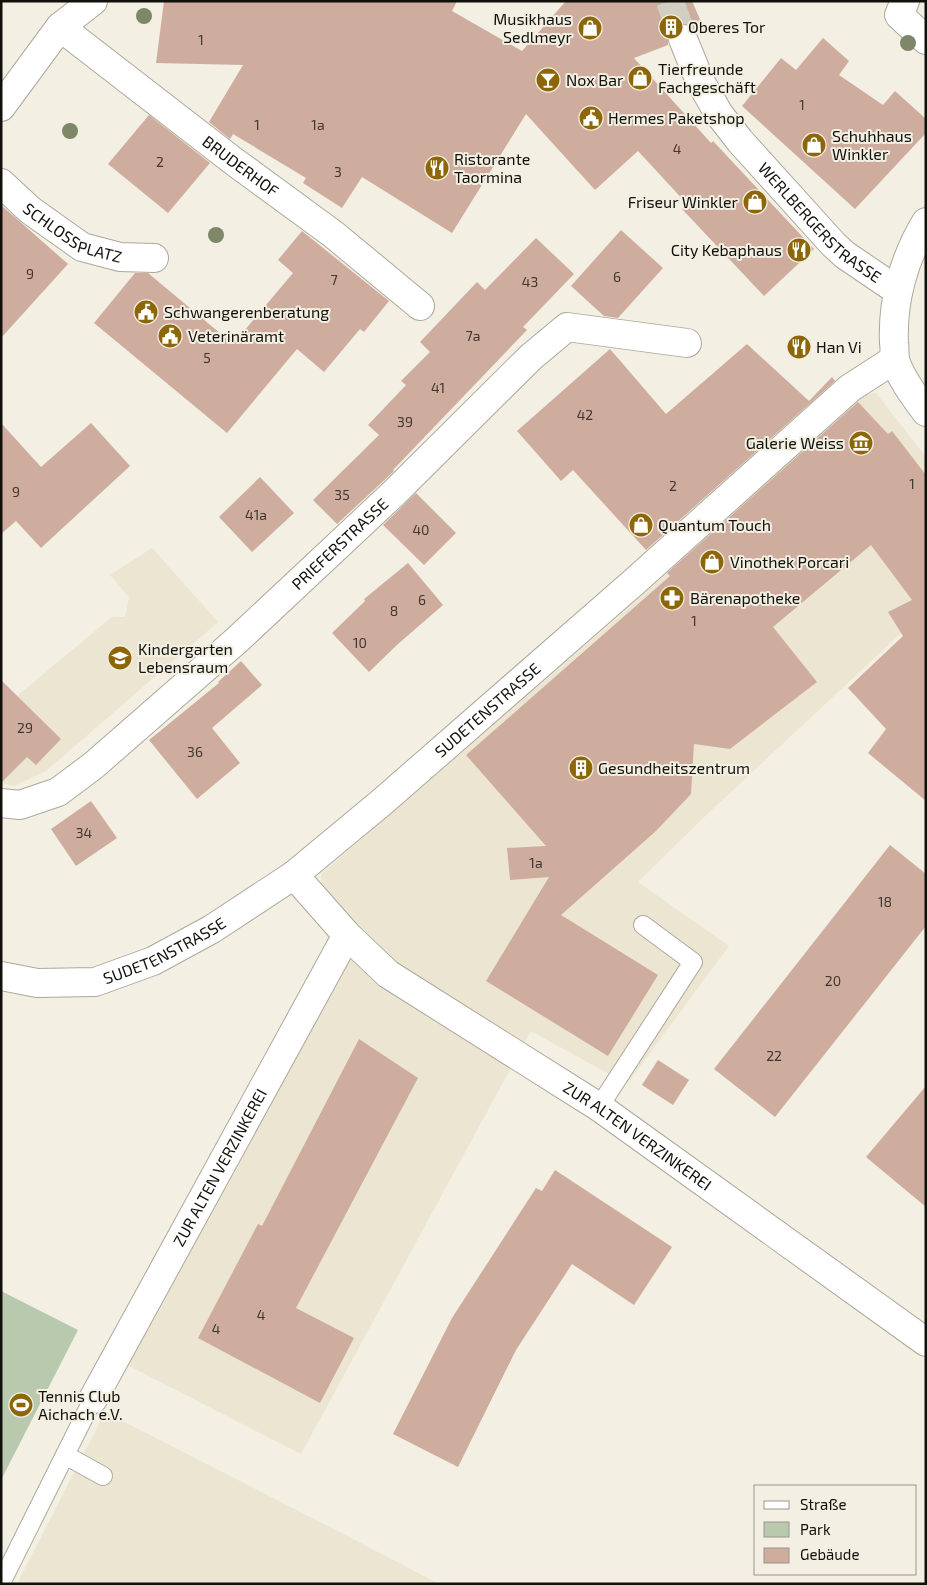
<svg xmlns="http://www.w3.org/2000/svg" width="927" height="1585" viewBox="0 0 927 1585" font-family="'Exo 2',sans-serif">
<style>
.built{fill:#ece5d1}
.green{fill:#b9c9ad}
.building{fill:#cead9e}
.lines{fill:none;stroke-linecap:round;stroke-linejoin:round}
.minor-tunnel{stroke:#d1cec2;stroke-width:28;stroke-dasharray:28 14;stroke-linecap:butt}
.service-casing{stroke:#aca89b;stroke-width:20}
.minor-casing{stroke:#aca89b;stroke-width:30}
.secondary-casing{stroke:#aca89b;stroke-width:30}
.service{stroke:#fff;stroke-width:18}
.minor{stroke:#fff;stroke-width:28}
.secondary{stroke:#fff;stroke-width:28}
.tree{fill:#7e8768}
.labels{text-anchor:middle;stroke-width:4;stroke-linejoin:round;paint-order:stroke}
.number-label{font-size:14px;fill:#403730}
.poi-label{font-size:16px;fill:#11100b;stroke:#f3efe2;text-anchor:start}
.street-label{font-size:16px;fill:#11100b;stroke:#f3efe2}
</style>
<rect width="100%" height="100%" fill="#f3efe2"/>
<g class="built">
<polygon points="876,393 926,457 926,637 911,624 700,821 638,882 729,946 627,1084 531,1031 301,1454 127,1365 331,985 321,874 613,622 719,526 849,398"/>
<polygon points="152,548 218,622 46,771 14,786 1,783 1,695 17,696 112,617 125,617 129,597 110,575"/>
<polygon points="105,1412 357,1541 439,1584 17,1584"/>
</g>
<polygon class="green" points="1,1291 78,1330 1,1480"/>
<g class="building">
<polygon points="164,1 457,1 452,11 522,51 566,1 692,1 705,31 698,34 692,26 686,24 678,24 670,30 668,36 668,45 634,58 711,143 713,141 814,249 764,296 682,209 687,204 638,151 595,190 526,114 452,233 362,177 342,208 303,183 306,178 233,134 230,139 209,122 243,65 156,63"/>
<polygon points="823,38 849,61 839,75 883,105 895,91 926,119 926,133 855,209 742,106 781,58 796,70"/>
<polygon points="149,115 210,163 168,213 108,164"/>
<polygon points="1,205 68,264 1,338"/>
<polygon points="621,230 663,268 618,318 604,316 571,286"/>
<polygon points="302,231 389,301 364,332 360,329 324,372 297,349 227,433 94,323 135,273 148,273 233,344 293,273 278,260"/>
<polygon points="536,238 574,274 523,327 527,330 393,470 394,471 337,524 313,500 379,435 368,425 406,385 401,381 430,352 420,342 477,282 485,290"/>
<polygon points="747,344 809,401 832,377 835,381 646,550 573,470 561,481 517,431 610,349 666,414"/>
<polygon points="858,402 888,434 892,431 926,475 926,801 868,753 886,729 848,688 903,636 888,612 912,600 871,545 773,627 817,682 730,749 694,744 691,794 656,831 561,915 658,975 608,1056 486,981 549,877 510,880 507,848 546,846 466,755 670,576 667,573"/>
<polygon points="1,423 41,467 91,423 130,466 41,548 16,521 1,534"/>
<polygon points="260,477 294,513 252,552 219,517"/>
<polygon points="416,493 456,533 424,565 383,525"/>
<polygon points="408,563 443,605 398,644 369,672 332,633 365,601 364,599"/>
<polygon points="241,661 262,685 212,728 240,763 197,799 149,740 219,683 218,682"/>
<polygon points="1,680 61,739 36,765 27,757 1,783"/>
<polygon points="91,801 117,838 76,866 51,829"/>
<polygon points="890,845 926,874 926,926 775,1117 714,1069"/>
<polygon points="359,1039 418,1078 296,1308 354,1338 320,1403 198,1338 258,1224 262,1226"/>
<polygon points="658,1060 689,1080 673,1105 642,1085"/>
<polygon points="926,1086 926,1207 866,1157"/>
<polygon points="555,1170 672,1247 634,1305 572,1264 516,1350 458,1467 393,1434 452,1318 536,1188 542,1191"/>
</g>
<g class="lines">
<polyline class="minor-tunnel" points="670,1 683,39"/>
<defs>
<g id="service">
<polyline points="599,1107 693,962 643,925"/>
<polyline points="65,1455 103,1476"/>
<polyline points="1,1583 93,1399"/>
</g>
<g id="minor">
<polyline points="905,1 899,15 926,40"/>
<path id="s1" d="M60 27 232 160 333 234 420 306"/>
<path id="s2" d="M683 39 700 81 719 114 740 141 833 244 845 255 898 291"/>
<polyline points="1,107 60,27 93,1"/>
<path id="s3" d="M1 183 30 210 82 247 120 257 154 258"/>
<path id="s4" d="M1 803 20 805 58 792 94 765 237 640 394 493 531 357 567 327 687 343"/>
<path id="s5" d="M347 935 388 974 599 1107 926 1342"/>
<path id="s6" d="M1 976 37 983 95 982 153 961 212 929 294 875 382 802 634 582 850 388 895 359"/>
<path id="s7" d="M93 1399 347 935 294 875"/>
</g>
<path id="secondary" d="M926 222C904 258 892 301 894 343 895 348 894 354 895 359 899 376 915 397 926 412"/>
</defs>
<use href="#service" class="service-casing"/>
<use href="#minor" class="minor-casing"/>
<use href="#secondary" class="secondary-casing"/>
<use href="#service" class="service"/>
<use href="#minor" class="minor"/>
<use href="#secondary" class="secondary"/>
</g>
<g class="tree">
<circle cx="144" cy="16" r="8"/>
<circle cx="908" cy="43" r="8"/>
<circle cx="70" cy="131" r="8"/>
<circle cx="216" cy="235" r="8"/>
</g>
<defs>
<symbol id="building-disc" viewBox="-11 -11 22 22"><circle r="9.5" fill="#8c6607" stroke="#f3efe2"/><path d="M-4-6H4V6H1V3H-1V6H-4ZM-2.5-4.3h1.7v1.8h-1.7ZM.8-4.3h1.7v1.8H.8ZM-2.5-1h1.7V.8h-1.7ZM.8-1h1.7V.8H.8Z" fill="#fff"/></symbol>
<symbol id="shop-disc" viewBox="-11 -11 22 22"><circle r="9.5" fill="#8c6607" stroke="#f3efe2"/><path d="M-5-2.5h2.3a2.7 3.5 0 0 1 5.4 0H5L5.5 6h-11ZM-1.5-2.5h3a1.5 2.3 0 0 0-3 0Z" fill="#fff"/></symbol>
<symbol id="bar-disc" viewBox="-11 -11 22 22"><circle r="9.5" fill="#8c6607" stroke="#f3efe2"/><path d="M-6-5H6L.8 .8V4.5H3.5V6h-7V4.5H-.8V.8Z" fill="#fff"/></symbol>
<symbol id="civic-disc" viewBox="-11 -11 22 22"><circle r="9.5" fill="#8c6607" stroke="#f3efe2"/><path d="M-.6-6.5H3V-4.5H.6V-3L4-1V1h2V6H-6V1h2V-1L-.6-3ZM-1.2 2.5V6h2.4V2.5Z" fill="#fff"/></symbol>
<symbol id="restaurant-disc" viewBox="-11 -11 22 22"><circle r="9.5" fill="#8c6607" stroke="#f3efe2"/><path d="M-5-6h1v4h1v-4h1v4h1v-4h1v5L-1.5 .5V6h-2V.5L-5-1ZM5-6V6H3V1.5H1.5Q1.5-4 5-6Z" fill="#fff"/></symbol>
<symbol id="museum-disc" viewBox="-11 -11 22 22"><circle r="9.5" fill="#8c6607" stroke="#f3efe2"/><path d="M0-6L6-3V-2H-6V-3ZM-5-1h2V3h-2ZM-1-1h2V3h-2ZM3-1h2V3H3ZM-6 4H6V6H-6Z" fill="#fff"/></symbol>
<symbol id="pharmacy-disc" viewBox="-11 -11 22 22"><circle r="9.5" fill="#8c6607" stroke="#f3efe2"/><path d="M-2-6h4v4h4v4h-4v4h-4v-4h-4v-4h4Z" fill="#fff"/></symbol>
<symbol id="school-disc" viewBox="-11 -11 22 22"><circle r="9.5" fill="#8c6607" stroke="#f3efe2"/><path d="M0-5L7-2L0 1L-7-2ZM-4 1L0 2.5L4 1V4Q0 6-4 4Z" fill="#fff"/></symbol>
<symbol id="stadium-disc" viewBox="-11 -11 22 22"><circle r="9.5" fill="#8c6607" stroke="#f3efe2"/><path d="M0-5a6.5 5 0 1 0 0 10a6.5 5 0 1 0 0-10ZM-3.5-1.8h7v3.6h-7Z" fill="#fff"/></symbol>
</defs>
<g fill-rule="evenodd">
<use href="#building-disc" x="657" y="13" width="28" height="28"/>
<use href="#shop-disc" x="576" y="14" width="28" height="28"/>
<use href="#shop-disc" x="626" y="64" width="28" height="28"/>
<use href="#bar-disc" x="534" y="66" width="28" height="28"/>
<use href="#civic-disc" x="577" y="104" width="28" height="28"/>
<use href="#shop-disc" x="800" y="131" width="28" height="28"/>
<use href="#restaurant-disc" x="423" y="154" width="28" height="28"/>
<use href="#shop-disc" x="741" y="188" width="28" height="28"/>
<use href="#restaurant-disc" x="785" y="236" width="28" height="28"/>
<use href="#civic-disc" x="132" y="298" width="28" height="28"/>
<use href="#civic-disc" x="156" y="322" width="28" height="28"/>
<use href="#restaurant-disc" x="785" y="333" width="28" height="28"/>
<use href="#museum-disc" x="847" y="429" width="28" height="28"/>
<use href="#shop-disc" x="627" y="511" width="28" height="28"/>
<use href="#shop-disc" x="698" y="548" width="28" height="28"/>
<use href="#pharmacy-disc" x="658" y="584" width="28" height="28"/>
<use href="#school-disc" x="106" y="644" width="28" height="28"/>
<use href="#building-disc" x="567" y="754" width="28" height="28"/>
<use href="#stadium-disc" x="7" y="1391" width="28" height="28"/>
</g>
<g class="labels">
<g class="number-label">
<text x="201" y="45">1</text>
<text x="802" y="110">1</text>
<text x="257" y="130">1</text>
<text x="318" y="130">1a</text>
<text x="677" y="154">4</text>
<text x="160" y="167">2</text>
<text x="338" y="177">3</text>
<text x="30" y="279">9</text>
<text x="617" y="282">6</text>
<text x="334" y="285">7</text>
<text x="530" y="287">43</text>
<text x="473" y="341">7a</text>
<text x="207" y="363">5</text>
<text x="438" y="393">41</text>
<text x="585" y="420">42</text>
<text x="405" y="427">39</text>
<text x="912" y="489">1</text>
<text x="673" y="491">2</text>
<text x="16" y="497">9</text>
<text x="342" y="500">35</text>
<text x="256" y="520">41a</text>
<text x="421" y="535">40</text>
<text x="422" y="605">6</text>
<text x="394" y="616">8</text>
<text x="694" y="626">1</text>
<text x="360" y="648">10</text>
<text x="25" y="733">29</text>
<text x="195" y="757">36</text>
<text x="84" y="838">34</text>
<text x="536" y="868">1a</text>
<text x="885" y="907">18</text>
<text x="833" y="986">20</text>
<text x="774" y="1061">22</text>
<text x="261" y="1320">4</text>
<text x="216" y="1334">4</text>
</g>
<g class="poi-label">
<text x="572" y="25" text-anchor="end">Musikhaus<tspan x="572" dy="18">Sedlmeyr</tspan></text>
<text x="688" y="33">Oberes Tor</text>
<text x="658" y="75">Tierfreunde<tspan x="658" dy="18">Fachgeschäft</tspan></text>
<text x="566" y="86">Nox Bar</text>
<text x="608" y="124">Hermes Paketshop</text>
<text x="832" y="142">Schuhhaus<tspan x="832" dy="18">Winkler</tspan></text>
<text x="454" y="165">Ristorante<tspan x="454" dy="18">Taormina</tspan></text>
<text x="738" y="208" text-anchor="end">Friseur Winkler</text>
<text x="782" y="256" text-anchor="end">City Kebaphaus</text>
<text x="164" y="318">Schwangerenberatung</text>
<text x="188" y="342">Veterinäramt</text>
<text x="816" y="353">Han Vi</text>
<text x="844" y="449" text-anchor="end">Galerie Weiss</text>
<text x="658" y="531">Quantum Touch</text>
<text x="730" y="568">Vinothek Porcari</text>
<text x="690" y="604">Bärenapotheke</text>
<text x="138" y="655">Kindergarten<tspan x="138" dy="18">Lebensraum</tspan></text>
<text x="598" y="774">Gesundheitszentrum</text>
<text x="38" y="1402">Tennis Club<tspan x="38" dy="18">Aichach e.V.</tspan></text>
</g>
<g class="street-label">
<text dy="6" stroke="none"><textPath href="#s1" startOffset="228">BRUDERHOF</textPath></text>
<text dy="6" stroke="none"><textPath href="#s2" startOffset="232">WERLBERGERSTRASSE</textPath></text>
<text dy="6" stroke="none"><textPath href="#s3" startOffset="89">SCHLOSSPLATZ</textPath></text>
<text dy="6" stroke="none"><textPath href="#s4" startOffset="435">PRIEFERSTRASSE</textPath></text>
<text dy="6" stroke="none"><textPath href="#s6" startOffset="576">SUDETENSTRASSE</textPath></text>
<text dy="6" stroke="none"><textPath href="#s6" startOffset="171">SUDETENSTRASSE</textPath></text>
<text dy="6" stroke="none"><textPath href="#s5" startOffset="354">ZUR ALTEN VERZINKEREI</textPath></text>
<text dy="6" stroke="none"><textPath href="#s7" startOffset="264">ZUR ALTEN VERZINKEREI</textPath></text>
</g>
</g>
<rect width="927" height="1585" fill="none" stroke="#11100b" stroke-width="5"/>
<rect x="754" y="1485" width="162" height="90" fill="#f3efe2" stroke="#99968c"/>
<rect x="764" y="1501" width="25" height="8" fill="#ffffff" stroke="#99968c"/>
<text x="800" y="1510" font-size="15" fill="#11100b">Straße</text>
<rect x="764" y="1522" width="25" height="15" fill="#b9c9ad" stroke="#99968c"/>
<text x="800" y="1535" font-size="15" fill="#11100b">Park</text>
<rect x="764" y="1548" width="25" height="15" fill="#cead9e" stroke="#99968c"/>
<text x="800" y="1560" font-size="15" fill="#11100b">Gebäude</text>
</svg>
